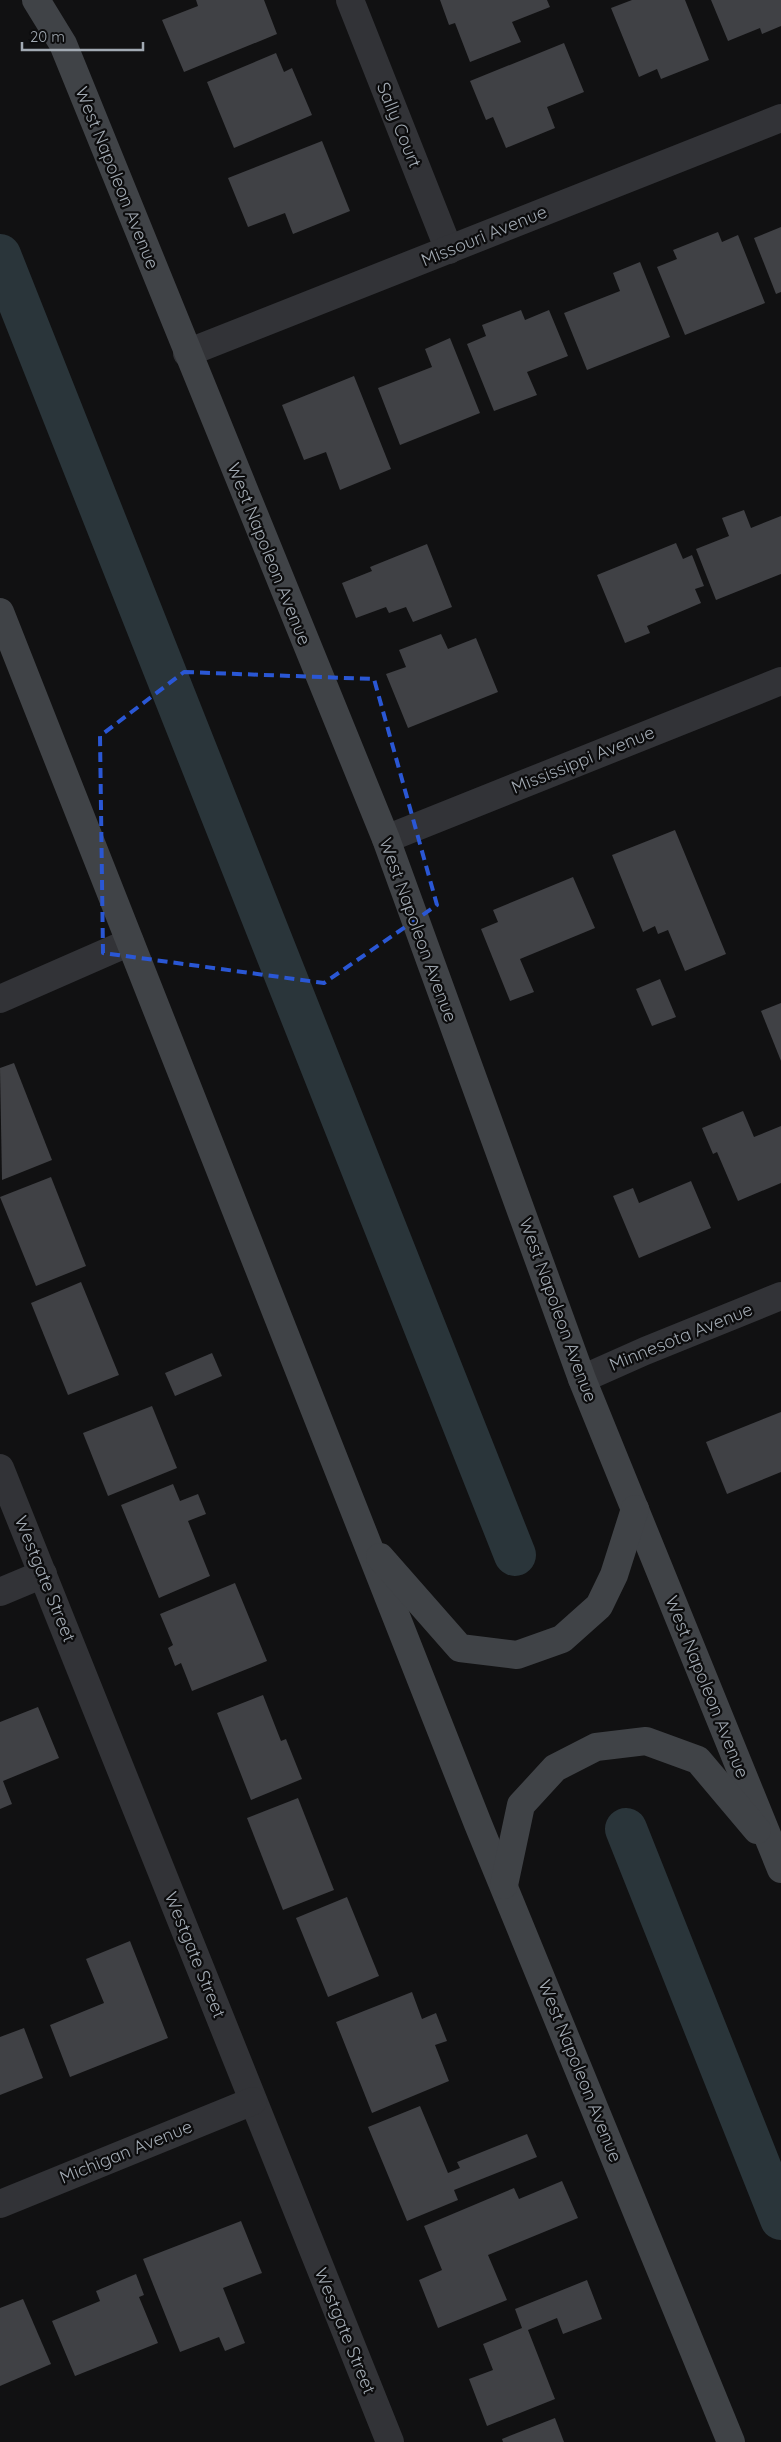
<svg xmlns="http://www.w3.org/2000/svg" width="781" height="2442" viewBox="0 0 781 2442" font-family="Quicksand,sans-serif">
<style>
.lines{fill:none;stroke-linecap:round;stroke-linejoin:round}
.canal{stroke:#2a353a;stroke-width:42}
.building{fill:#404145}
.minor{stroke:#323337;stroke-width:28}
.secondary{stroke:#404347;stroke-width:28}
.marked{fill:none;stroke:#2a57d4;stroke-width:4;stroke-dasharray:10 6;stroke-linejoin:round}
.labels{text-anchor:middle;stroke-width:4.5;stroke-linejoin:round;paint-order:stroke}
.street-label{font-size:18px;fill:#a2aab3;stroke:#0c0c0d}
</style>
<rect width="100%" height="100%" fill="#111112"/>
<g class="lines">
<g class="canal">
<polyline points="0,255 515,1555"/>
<polyline points="626,1829 781,2219"/>
</g>
</g>
<g class="building">
<polygon points="196,0 264,0 277,34 184,72 162,20 198,6"/>
<polygon points="440,0 547,0 550,7 512,22 521,42 470,62 455,23 449,25"/>
<polygon points="632,0 685,0 709,60 661,79 657,69 639,77 611,8"/>
<polygon points="711,0 781,0 781,26 762,34 760,28 728,41"/>
<polygon points="564,43 584,92 547,107 555,128 506,148 493,117 486,120 470,81"/>
<polygon points="276,53 284,72 292,68 312,115 234,148 207,82"/>
<polygon points="322,141 350,211 293,234 285,213 248,227 228,178"/>
<polygon points="781,227 781,292 776,294 754,238"/>
<polygon points="718,232 722,242 738,235 765,303 685,335 657,267 677,259 673,250"/>
<polygon points="640,262 670,337 587,370 564,313 620,291 613,273"/>
<polygon points="521,310 525,320 549,310 568,356 527,372 537,395 494,411 467,344 486,336 482,325"/>
<polygon points="450,338 480,413 400,445 378,388 432,367 425,349"/>
<polygon points="354,376 391,469 340,490 326,452 304,460 282,405"/>
<polygon points="744,510 751,528 781,516 781,574 716,600 696,549 729,536 722,518"/>
<polygon points="676,543 683,559 692,555 704,586 695,589 701,603 647,626 650,633 625,643 597,575"/>
<polygon points="427,544 452,607 413,622 406,607 389,613 386,607 356,618 342,583 372,571 370,567"/>
<polygon points="441,634 448,649 476,638 498,692 408,728 386,674 406,667 399,650"/>
<polygon points="675,830 726,954 685,971 668,930 658,934 655,926 643,932 612,855"/>
<polygon points="573,877 595,928 520,959 534,992 510,1001 481,929 498,922 493,910"/>
<polygon points="660,979 676,1017 652,1026 636,989"/>
<polygon points="781,1003 781,1061 761,1011"/>
<polygon points="14,1063 52,1160 2,1180 0,1068"/>
<polygon points="743,1111 754,1137 781,1126 781,1183 738,1201 717,1152 713,1154 702,1128"/>
<polygon points="51,1177 86,1266 36,1286 0,1197"/>
<polygon points="691,1181 711,1228 639,1258 613,1196 633,1188 639,1203"/>
<polygon points="81,1282 119,1375 68,1395 31,1303"/>
<polygon points="212,1353 222,1376 175,1396 165,1373"/>
<polygon points="152,1406 177,1468 108,1496 83,1433"/>
<polygon points="781,1412 781,1472 727,1494 706,1442"/>
<polygon points="173,1484 180,1501 198,1494 206,1514 188,1521 210,1576 159,1598 121,1505"/>
<polygon points="235,1583 267,1661 192,1691 181,1663 175,1666 168,1648 173,1645 160,1614"/>
<polygon points="263,1695 281,1741 286,1739 302,1779 251,1800 217,1713"/>
<polygon points="38,1707 59,1758 3,1781 12,1804 0,1809 0,1722"/>
<polygon points="298,1798 334,1890 283,1910 247,1818"/>
<polygon points="347,1897 379,1976 328,1997 296,1918"/>
<polygon points="130,1941 168,2038 70,2077 50,2025 104,2003 86,1959"/>
<polygon points="412,1992 422,2019 436,2013 447,2041 435,2045 449,2081 372,2113 336,2022"/>
<polygon points="24,2028 43,2078 0,2095 0,2037"/>
<polygon points="420,2106 448,2173 460,2168 457,2162 527,2134 537,2157 454,2190 458,2200 407,2221 368,2127"/>
<polygon points="562,2181 578,2218 488,2255 507,2300 438,2328 419,2280 442,2270 424,2226 514,2188 519,2199"/>
<polygon points="241,2221 262,2273 223,2288 245,2343 225,2351 219,2337 180,2352 143,2259"/>
<polygon points="136,2274 144,2295 139,2297 158,2343 75,2376 52,2321 100,2301 96,2291"/>
<polygon points="587,2280 602,2319 563,2334 557,2318 528,2330 555,2399 487,2426 469,2379 493,2370 483,2344 522,2328 515,2309"/>
<polygon points="23,2299 51,2364 0,2386 0,2308"/>
<polygon points="555,2418 564,2442 503,2442 502,2439"/>
</g>
<g class="lines">
<g class="minor">
<polyline points="350,0 449,250"/>
<polyline points="187,353 781,118"/>
<polyline points="386,839 781,681"/>
<polyline points="0,999 130,942"/>
<polyline points="582,1379 645,1351 781,1296"/>
<polyline points="0,1468 390,2442"/>
<polyline points="0,1592 43,1574"/>
<polyline points="0,2204 253,2101"/>
</g>
<g class="secondary">
<polyline points="36,0 63,44 386,839 582,1379 781,1869"/>
<polyline points="0,612 478,1824 731,2442"/>
<polyline points="380,1557 460,1648 517,1655 562,1639 599,1606 614,1575 635,1509"/>
<polyline points="504,1885 521,1805 555,1768 596,1747 646,1741 698,1760 757,1830"/>
</g>
</g>
<path class="marked" d="M184 672 374 679 437 905 324 983 103 953 100 736Z"/>
<g class="labels">
<g class="street-label">
<text transform="translate(399 125) rotate(68)" y="6">Sally Court</text>
<text transform="translate(117 178) rotate(68)" y="6">West Napoleon Avenue</text>
<text transform="translate(484 236) rotate(-22)" y="6">Missouri Avenue</text>
<text transform="translate(269 554) rotate(68)" y="6">West Napoleon Avenue</text>
<text transform="translate(583 760) rotate(-22)" y="6">Mississippi Avenue</text>
<text transform="translate(418 930) rotate(70)" y="6">West Napoleon Avenue</text>
<text transform="translate(558 1310) rotate(70)" y="6">West Napoleon Avenue</text>
<text transform="translate(681 1337) rotate(-22)" y="6">Minnesota Avenue</text>
<text transform="translate(45 1579) rotate(68)" y="6">Westgate Street</text>
<text transform="translate(707 1687) rotate(68)" y="6">West Napoleon Avenue</text>
<text transform="translate(195 1955) rotate(68)" y="6">Westgate Street</text>
<text transform="translate(580 2071) rotate(68)" y="6">West Napoleon Avenue</text>
<text transform="translate(126 2152) rotate(-22)" y="6">Michigan Avenue</text>
<text transform="translate(345 2331) rotate(68)" y="6">Westgate Street</text>
</g>
</g>
<path d="M22 42v8h121v-8" fill="none" stroke="#a2aab3" stroke-width="2.5"/>
<text x="30" y="42" font-size="15" fill="#a2aab3" stroke="#0c0c0d" stroke-width="4" paint-order="stroke">20 m</text>
</svg>
